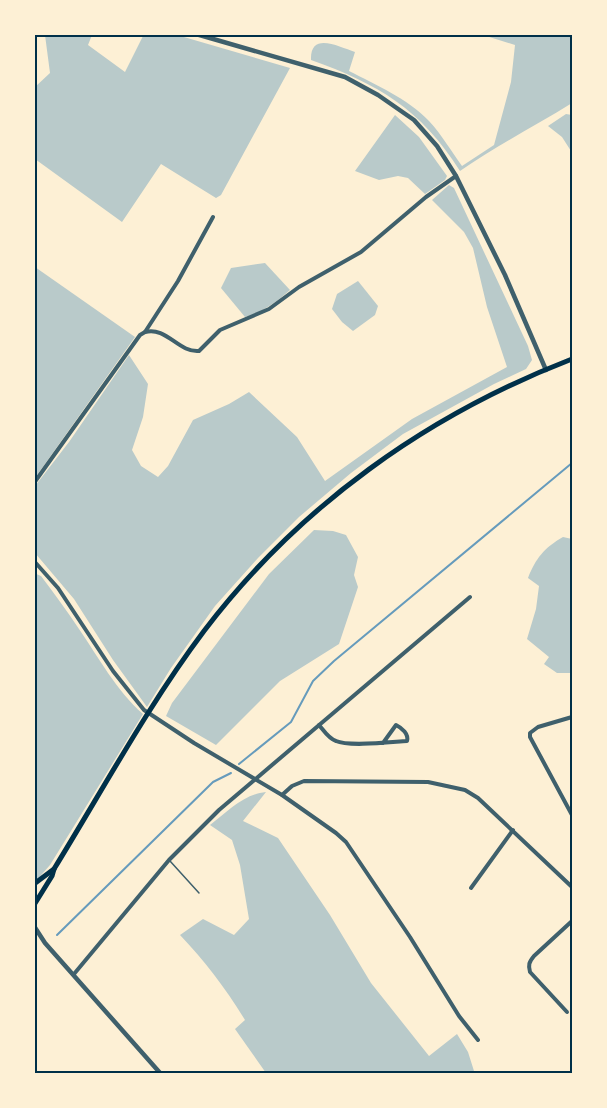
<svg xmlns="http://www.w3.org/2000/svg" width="607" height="1108" font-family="Barlow,sans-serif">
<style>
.green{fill:#b9caca}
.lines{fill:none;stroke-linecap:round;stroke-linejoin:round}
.stream{stroke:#669bbc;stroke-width:2}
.service{stroke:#3f606c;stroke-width:1.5}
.minor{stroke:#3f606c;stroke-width:4}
.tertiary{stroke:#3f606c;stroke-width:4.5}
.secondary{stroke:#003049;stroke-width:5}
.neatline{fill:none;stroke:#003049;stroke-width:2}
</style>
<rect width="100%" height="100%" fill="#fdf0d5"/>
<g class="green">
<polygon points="144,34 177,35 290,68 221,195 216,198 161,164 122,222 35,159 35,87 50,73 45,35 92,35 88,45 125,72"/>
<path d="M483 35H572V103C535 126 496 146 460 171 421 109 378 84 311 60 310 31 339 47 355 52L349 71C376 85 407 98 429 121 442 135 451 151 462 166L494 145 511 82 515 45Z"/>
<polygon points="566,114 572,115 572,151 571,151 562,137 548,126"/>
<polygon points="395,115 419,137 447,176 445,180 425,194 408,178 398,176 379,180 355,171"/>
<polygon points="449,185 454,188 528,346 532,360 526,369 494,384 403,434 351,473 299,517 258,558 215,606 171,668 147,707 113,660 74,599 35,553 35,486 69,442 129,355 148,384 143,417 132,450 141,466 158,477 168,466 193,420 229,404 249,392 297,437 325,481 412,419 507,367 487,307 473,248 464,232 432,200"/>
<path d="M265 263 290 290C277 302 262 312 245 317L221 288 231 268Z"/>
<polygon points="35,267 135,337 35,478"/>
<polygon points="358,281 378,306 375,315 353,331 342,322 332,309 337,294"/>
<polygon points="314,530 333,531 346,535 358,557 354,575 358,587 339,644 280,681 216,745 166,716 172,703 269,574"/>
<path d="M563 537 572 539V673H557L544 664 549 657 527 639 536 609 539 586 528 578C536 558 544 548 563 537Z"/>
<path d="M34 573 41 576C54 593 67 611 79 629 99 658 116 690 143 714L50 865 35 882Z"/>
<path d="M266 792 243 821 278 838 330 915 371 983 429 1056 457 1034 468 1052 474 1071 460 1074 266 1073 235 1029 245 1020C226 989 205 961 180 935L203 919 234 935 249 919 240 865 232 840 210 825C228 811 244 794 266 792Z"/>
</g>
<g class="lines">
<g class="stream">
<polyline points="239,764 291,722 313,681 334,661 572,463"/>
<polyline points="57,935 213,782 231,773"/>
</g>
<polyline class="service" points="170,861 199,893"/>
<g class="minor">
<path d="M145 332C166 326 179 353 199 351L220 330 269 309 299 287 361 252 426 197 456 176"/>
<polyline points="34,483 140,335 145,332 178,281 213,217"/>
<polyline points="34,561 58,588 113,671 144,710 194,743 282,795 336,833 346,842 410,937 459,1016 478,1040"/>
<polyline points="572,717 538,727 530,733 530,737 572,815"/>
<path d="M319 725C324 731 329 739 336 741 349 747 391 742 407 741 409 734 402 728 396 725L383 743"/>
<polyline points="282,795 292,786 304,781 428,782 465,790 478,798 572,887"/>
<polyline points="471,888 513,830"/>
<polyline points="74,974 169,860 219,810 470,597"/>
<path d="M567 1012 530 972C528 965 529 962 534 956L572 921"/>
</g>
<g class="tertiary">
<polyline points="196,34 345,77 378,95 414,120 437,146 456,176 505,275 546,370"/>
<polyline points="34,926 45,943 161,1074"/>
</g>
<g class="secondary">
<polyline points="34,884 54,869"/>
<path d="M34 905 52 876 54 869C102 791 149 704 204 631 299 506 427 415 572 359"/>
</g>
</g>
<rect width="607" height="1108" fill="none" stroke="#fdf0d5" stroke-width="72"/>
<rect x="36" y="36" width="535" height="1036" class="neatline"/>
</svg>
